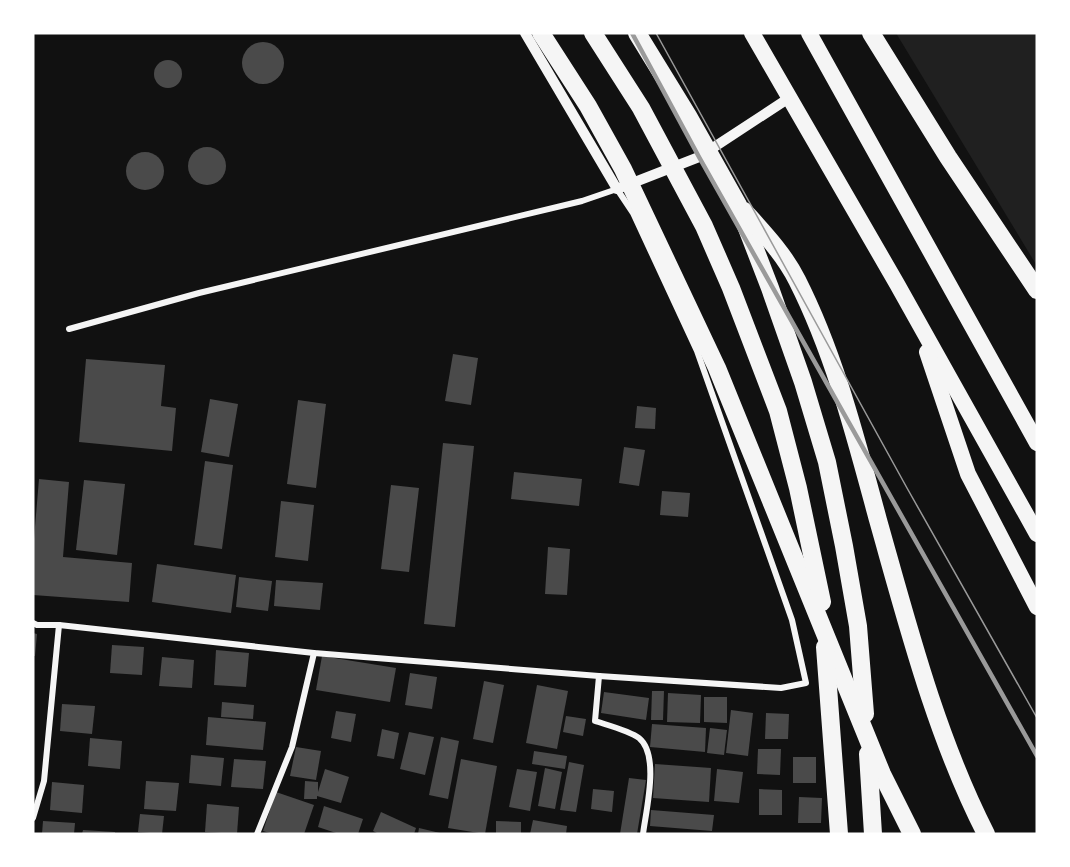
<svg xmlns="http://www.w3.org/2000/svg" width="1070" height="867" font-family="Barlow,sans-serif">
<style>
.green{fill:#202020}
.building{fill:#4a4a4a}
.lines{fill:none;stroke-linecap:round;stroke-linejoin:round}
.minor{stroke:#f5f5f5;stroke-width:6}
.tertiary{stroke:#f5f5f5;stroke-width:10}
.trunk{stroke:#f5f5f5;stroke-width:16}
.motorway{stroke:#f5f5f5;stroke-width:18}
.tram{stroke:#9a9a9a;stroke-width:1.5}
.rail{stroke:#9a9a9a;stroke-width:4.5}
</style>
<rect width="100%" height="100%" fill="#111"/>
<polygon class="green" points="896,33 1037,33 1037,266"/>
<g class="building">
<circle cx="263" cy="63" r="21"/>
<circle cx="168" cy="74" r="14"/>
<circle cx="207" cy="166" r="19"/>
<circle cx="145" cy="171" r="19"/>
<polygon points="453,354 478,358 471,405 445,401"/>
<polygon points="86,359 165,365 161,406 176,408 172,451 79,442"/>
<polygon points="210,399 238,404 229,457 201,452"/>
<polygon points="298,400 326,404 316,488 287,484"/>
<polygon points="637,406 656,408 655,429 635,428"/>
<polygon points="443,443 474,446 455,627 424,624"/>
<polygon points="624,447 645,450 639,486 619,483"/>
<polygon points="205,461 233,465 222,549 194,545"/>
<polygon points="514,472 582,479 579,506 511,499"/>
<polygon points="39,479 69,482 63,557 132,563 129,602 33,595 33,551"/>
<polygon points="84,480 125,484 117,555 76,550"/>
<polygon points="391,485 419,488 409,572 381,569"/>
<polygon points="662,491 690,493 688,517 660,515"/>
<polygon points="281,501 314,505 308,561 275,557"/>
<polygon points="548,547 570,549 567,595 545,594"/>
<polygon points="157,564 236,575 231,613 152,602"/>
<polygon points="239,577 272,581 268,611 236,607"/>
<polygon points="276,580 323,583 320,610 274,606"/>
<polygon points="33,633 37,634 35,656 33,656"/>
<polygon points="112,645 144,647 142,675 110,673"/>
<polygon points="216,650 249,653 246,687 214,685"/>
<polygon points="322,656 396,668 390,702 316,690"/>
<polygon points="162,657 194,660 192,688 159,686"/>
<polygon points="410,673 437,677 432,709 405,705"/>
<polygon points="484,681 504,685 493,743 473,739"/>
<polygon points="537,685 568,691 557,749 526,743"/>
<polygon points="652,691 664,691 663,720 651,720"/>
<polygon points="604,692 649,698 646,720 601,713"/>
<polygon points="668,693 701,695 700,723 667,722"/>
<polygon points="704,697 727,697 727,723 704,722"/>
<polygon points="222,702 254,705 253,719 221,717"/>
<polygon points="62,704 95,706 92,734 60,731"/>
<polygon points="731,710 753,713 748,756 726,753"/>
<polygon points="336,711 356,714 351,742 331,738"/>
<polygon points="766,713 789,714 788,739 765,739"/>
<polygon points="566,716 586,719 583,736 563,732"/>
<polygon points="208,717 266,722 263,750 206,745"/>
<polygon points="652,724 706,728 705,752 650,747"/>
<polygon points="710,728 727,730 724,755 707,753"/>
<polygon points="382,729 399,733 394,759 377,756"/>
<polygon points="409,732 434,737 425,775 400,769"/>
<polygon points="441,737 459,741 448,799 429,795"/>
<polygon points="90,738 122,741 120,769 88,766"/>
<polygon points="296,747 321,751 316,780 290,776"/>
<polygon points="758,749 781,749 780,775 757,774"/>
<polygon points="534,751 567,756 565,769 532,764"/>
<polygon points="191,755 224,758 221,786 189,783"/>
<rect x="793" y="757" width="23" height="26"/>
<polygon points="234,759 266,761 263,789 231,787"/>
<polygon points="461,759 497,766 485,834 448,828"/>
<polygon points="569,762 584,765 576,812 560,810"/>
<polygon points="655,764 711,768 709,802 653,798"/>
<polygon points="545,768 562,772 555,809 538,806"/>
<polygon points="325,769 349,777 341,803 317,796 317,799 304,799 305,781 318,782 318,792"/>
<polygon points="517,769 537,772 530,811 509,807"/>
<polygon points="717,769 743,772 739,803 714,801"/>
<polygon points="629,778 646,780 637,834 620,834"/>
<polygon points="146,781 179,783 176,811 144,809"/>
<polygon points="52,782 84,785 82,813 50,810"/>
<polygon points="593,789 614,791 612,812 591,809"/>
<polygon points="759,789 782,790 782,815 759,815"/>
<polygon points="276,792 314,805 304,834 273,834 263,831"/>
<polygon points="799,797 822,798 821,823 798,823"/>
<polygon points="207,804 239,807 237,834 205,832"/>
<polygon points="324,806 363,819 358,834 339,834 318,827"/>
<polygon points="651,810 714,815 712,831 650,826"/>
<polygon points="381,812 416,828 414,834 379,834 373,831"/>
<polygon points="140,814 164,816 162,834 138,832"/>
<polygon points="533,820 567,826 566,834 530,834"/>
<polygon points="43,821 75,823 74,834 42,834"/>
<polygon points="496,821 521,822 521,834 496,834"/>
<polygon points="419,828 440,833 440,834 418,834"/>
<polygon points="83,830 115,832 115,834 82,834"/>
</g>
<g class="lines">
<g class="minor">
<polyline points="33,623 37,625 59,625 314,653 599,676 781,688 806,683 792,620 697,351 633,213 617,189 582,201 199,293 69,329"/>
<path d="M599 676 595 721C607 725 630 731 639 738 660 755 646 810 643 834"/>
<polyline points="33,818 44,781 59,625"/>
<polyline points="257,834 292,747 314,653"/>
</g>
<polyline class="tertiary" points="525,33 617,189 699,157 789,98"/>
<g class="trunk">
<polyline points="752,33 897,284 1037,534"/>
<polyline points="809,33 1037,443"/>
<polyline points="927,352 968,474 1037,607"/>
</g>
<g class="motorway">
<polyline points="541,33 588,106 623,169 717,368 882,774 912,834"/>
<polyline points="593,33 641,108 704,226 731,288 778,411 798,488 822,602"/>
<polyline points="637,33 688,116 738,205 770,288 803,382 827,462 844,546 858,626 865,714"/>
<polyline points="871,33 948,157 1037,290"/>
<path d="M744 211C763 232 784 254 797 280 835 355 856 439 878 520 908 626 936 736 986 834"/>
<polyline points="825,647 839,834"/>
<polyline points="868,754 873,834"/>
</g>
<polyline class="tram" points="656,33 907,488 1037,718"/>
<polyline class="rail" points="632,33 699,157 1037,756"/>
</g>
<rect width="1070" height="867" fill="none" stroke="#ffffff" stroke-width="69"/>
</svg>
